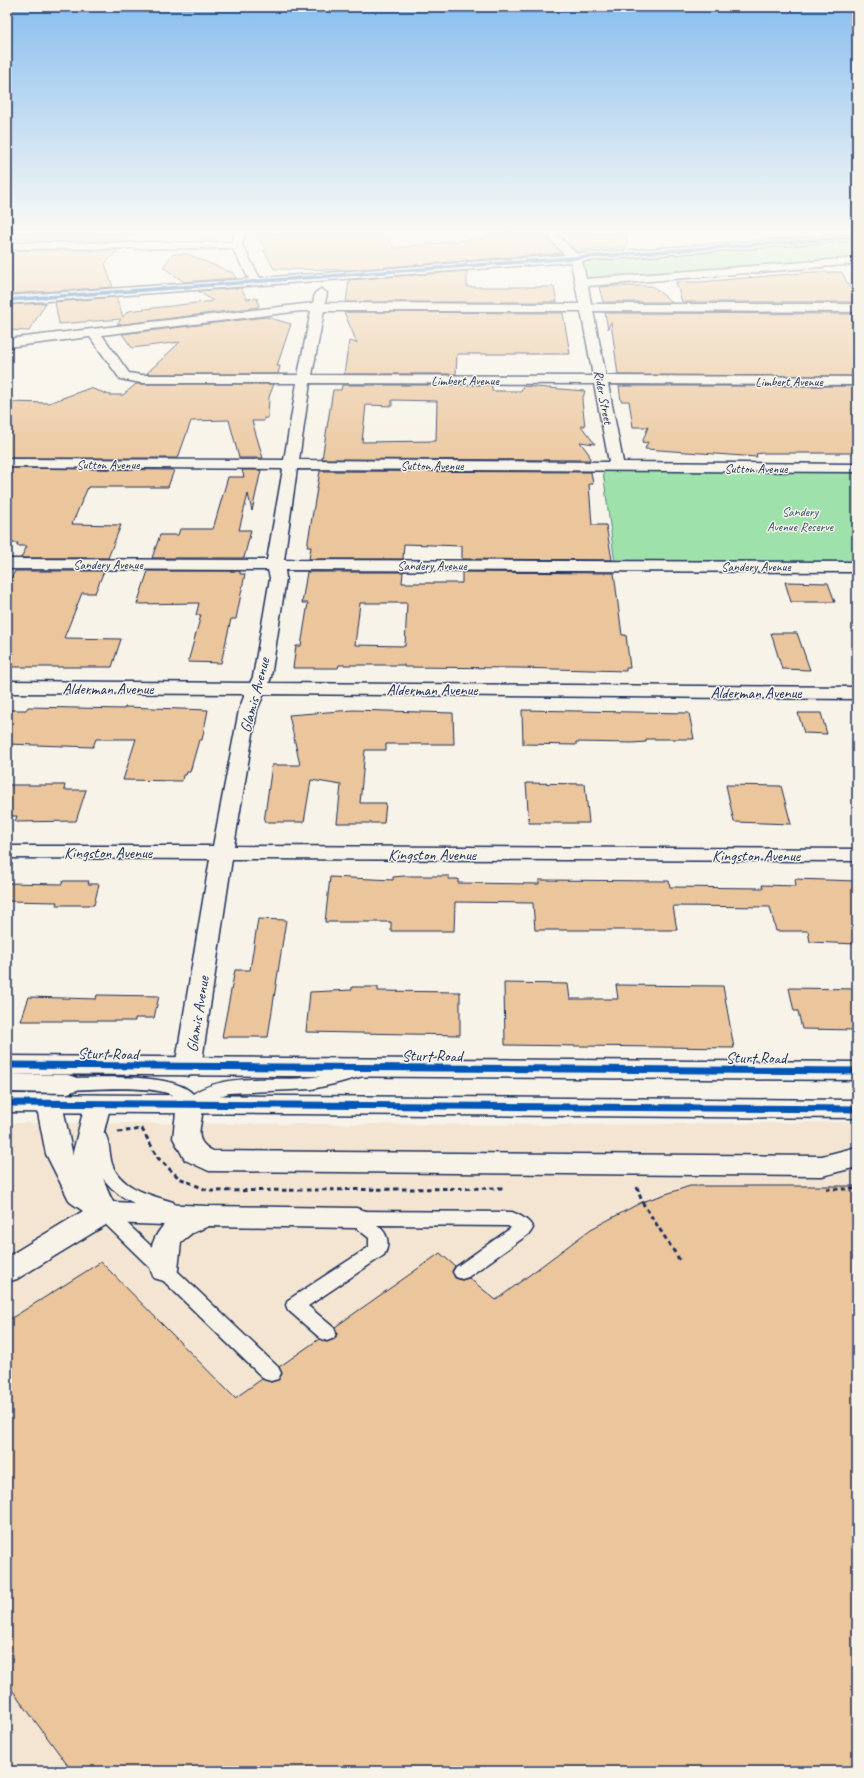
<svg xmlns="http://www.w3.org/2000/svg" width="864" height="1778" font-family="Caveat,sans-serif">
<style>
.built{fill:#f3e5d1}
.green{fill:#9fe1ab;stroke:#5d8884}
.building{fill:#ebc59b;stroke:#1b2f5e;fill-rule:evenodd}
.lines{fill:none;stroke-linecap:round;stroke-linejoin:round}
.service-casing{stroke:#1b2f5e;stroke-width:3}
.minor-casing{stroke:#1b2f5e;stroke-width:3}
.secondary-casing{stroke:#1b2f5e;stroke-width:3}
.path{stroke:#1b2f5e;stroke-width:3;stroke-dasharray:4.5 3.5;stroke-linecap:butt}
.service{fill:#f7f3e8;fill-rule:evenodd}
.minor{fill:#f7f3e8;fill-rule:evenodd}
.secondary{fill:#f7f3e8;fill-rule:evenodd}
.cycleway-far1-casing{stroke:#f7f3e8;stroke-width:5}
.cycleway-casing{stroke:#f7f3e8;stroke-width:10}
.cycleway-far1{stroke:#0057b8;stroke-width:3.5}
.cycleway{stroke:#0057b8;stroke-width:7}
.labels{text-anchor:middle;stroke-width:3;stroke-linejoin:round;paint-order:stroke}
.far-street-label{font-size:13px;fill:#1b2f5e;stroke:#f7f3e8}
.far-park-label{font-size:13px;fill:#35536d;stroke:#f7f3e8}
.street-label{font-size:16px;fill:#1b2f5e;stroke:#f7f3e8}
</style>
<rect width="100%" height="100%" fill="#f7f3e8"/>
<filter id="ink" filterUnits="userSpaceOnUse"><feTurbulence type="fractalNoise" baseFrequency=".025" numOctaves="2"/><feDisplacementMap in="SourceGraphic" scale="8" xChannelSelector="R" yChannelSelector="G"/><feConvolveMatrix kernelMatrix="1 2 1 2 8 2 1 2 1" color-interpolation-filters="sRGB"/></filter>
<g filter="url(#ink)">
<polygon class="built" points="857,1122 857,1771 7,1771 7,1123 572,1125"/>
<g class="green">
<polygon points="857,239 857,260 585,282 578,259"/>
<polygon points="603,471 857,472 857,565 615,564"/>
</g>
<g class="building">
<polygon points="7,233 132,233 125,241 7,242"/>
<polygon points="254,233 385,233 394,248 487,238 485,236 489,236 485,233 543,233 561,253 351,270 274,269 264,250 267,250"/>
<polygon points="557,233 626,233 627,247 576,251"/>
<polygon points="7,250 118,250 105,264 113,287 7,294"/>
<polygon points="173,254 187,254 233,273 236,278 184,282 163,267"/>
<polygon points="467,271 467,287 554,287 557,302 346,302 349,280"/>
<polygon points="812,272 842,272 857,302 682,302 676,282 700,282"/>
<polygon points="617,286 652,286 672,302 603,302 599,287"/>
<polygon points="241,288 247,299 257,298 259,307 117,325 121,319 59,324 55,302 116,297 123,317 128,311 213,301 198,291"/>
<polygon points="46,303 29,331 7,330 7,305"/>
<polygon points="344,312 563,313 570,354 457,354 456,374 344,374 349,341 357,343"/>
<polygon points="605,313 857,314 857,376 618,375 611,322 608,329"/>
<polygon points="266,317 291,324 277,366 280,366 278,374 146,374 180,342 132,348 122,334"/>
<polygon points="136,384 274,384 269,397 268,418 264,418 264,421 252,421 263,458 239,458 229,420 191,421 178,458 7,458 7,402 49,403 90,388 110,395 123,395"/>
<path d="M342 385H492V391H521L523 386 585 391 582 401 585 426H581L595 444 580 442 589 454 590 460 322 459 333 390H341ZM392 400 437 401 436 441 362 442 366 405 392 406Z"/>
<polygon points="619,386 857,386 857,453 762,453 756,454 757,457 645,449 648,442 642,443 648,427 633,427 629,401 621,401"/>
<polygon points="7,468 174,470 168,487 88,487 72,524 121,525 108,558 21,558 27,546 17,546 18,543 7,543"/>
<polygon points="242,470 261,470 252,511 248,494 239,530 251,530 244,558 152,558 160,535 178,535 180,529 213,529 228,477 244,477"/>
<polygon points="320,471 591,472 593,484 589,484 592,525 606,525 612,560 462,559 462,546 404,544 403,559 309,559 311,547 307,547"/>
<polygon points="15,571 104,571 95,593 82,593 64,638 121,639 112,667 7,667 7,586"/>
<polygon points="148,571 240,571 240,574 245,574 236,619 231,619 221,663 188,662 201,615 196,615 199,603 137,604"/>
<path d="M307 572H403L402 583H462V572L614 573 622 635H626L630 668H626V671L519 668 404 667V665H339L338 668H293L296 646H301L308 603H302ZM360 603H407L405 646 355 645Z"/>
<polygon points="785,582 828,583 835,602 791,602"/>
<polygon points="771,633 797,633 810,670 782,669"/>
<polygon points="28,707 124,709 125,707 208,710 202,740 199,740 190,772 187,772 186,775 183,775 182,781 123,780 136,739 96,739 93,747 7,744 7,710 26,710"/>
<polygon points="353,710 453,713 454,744 386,744 386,750 365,750 360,803 386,803 384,823 337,823 341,785 311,780 304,822 264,822 272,765 300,765 289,715"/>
<polygon points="522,710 689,713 694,739 646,739 646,742 632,743 576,742 576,745 523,744"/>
<polygon points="798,713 821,713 827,734 804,733"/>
<polygon points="526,783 585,784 589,823 529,823"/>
<polygon points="7,785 65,785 64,790 86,790 76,821 15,822 17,816 7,816"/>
<polygon points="726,785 781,786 791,824 734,822"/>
<polygon points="404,876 449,876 449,879 458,879 458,883 539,884 539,880 669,881 670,887 763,888 762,885 796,886 795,879 857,881 857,944 810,942 808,931 776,931 770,907 673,906 677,930 535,930 533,903 455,902 454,931 391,931 391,922 325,922 330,877 393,880 393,877"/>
<polygon points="63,881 89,881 88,884 99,884 94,905 56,905 57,902 7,901 7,883 62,884"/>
<polygon points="258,919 286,920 268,1037 222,1037 235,970 250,970"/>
<polygon points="504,983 568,984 570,999 618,999 616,985 723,986 734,1048 505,1045"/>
<polygon points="352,987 378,987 378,991 460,992 460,1035 306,1032 310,992 352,990"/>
<polygon points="789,988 857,989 857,1030 802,1029 798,1011 794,1011"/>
<polygon points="97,995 159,996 154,1018 135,1018 135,1021 21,1021 29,997 96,999"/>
<polygon points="690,1186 857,1186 857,1771 72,1771 7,1683 7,1321 101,1262 235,1398 262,1379 271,1382 278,1380 282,1374 279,1367 319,1339 326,1342 335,1339 337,1334 335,1327 440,1253 455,1266 452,1271 455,1278 462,1280 469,1278 496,1300 591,1229 642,1202"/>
</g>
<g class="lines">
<g class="service-casing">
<g id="service">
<path d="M364 1065 370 1066 372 1070 370 1074 334 1084 312 1089 229 1093 208 1100 190 1110 184 1108C181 1102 179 1098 172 1095 152 1085 92 1089 68 1090L62 1088 60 1084 62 1080 68 1078C96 1078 174 1072 193 1094 225 1073 269 1081 304 1078 325 1077 344 1070 364 1065Z"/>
<path d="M99 1132 105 1134C110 1142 109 1154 112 1164 121 1189 151 1195 173 1202L176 1207 173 1212C165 1214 158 1211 149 1209 121 1200 95 1181 92 1148 91 1143 90 1139 93 1134Z"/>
<polygon points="104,1205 110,1207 278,1367 281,1373 278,1379 271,1381 264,1379 98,1217 95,1212 98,1207"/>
<path d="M356 1211 512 1212C520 1215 529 1220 533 1228L530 1233 468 1277 462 1279 456 1277 453 1272 456 1267 511 1228 508 1226 377 1225C387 1232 391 1243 384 1255L308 1306 334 1328 336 1333 334 1338 327 1341 320 1338 288 1310 286 1305 288 1300 369 1247V1238L350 1223 347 1218 350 1213Z"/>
</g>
</g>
<g class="minor-casing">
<g id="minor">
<path d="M235 233H245L242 245 260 278 565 255 544 233H555L577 254 857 234V240L582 261 586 279 857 258V264L588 286 591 304H857V312L593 311 606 376 857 377V385L608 384 623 462 857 464V472L297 469 284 560 857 562V572L285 570 286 578 271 677 269 683 857 687V699L264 694 257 710 234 846 857 849V861L232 859 201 1067 197 1073 188 1076 179 1073 175 1067 210 859 7 858V846H213L239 710 245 694 7 693V681L250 683 253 677 270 578 268 570 7 569V559L267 560 283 469 7 467V459L284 460 297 383H141L120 379 90 337 7 347V339L313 303 315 293 321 289 327 293 325 303 579 304 571 262 7 304V296L249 279 232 248 7 249V243L232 242ZM302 311H311L298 375H141L129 373 102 335ZM324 311H581L593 376 312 375ZM310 383 594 384 609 462 299 460Z"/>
<path d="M49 1094 58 1097 62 1103 73 1156V1152L85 1104 89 1098 98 1095 107 1098 111 1104C101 1143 93 1164 113 1202L207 1206 356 1208 366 1211 370 1218 366 1225 356 1228 209 1226 192 1233 181 1242 178 1270 174 1278 164 1281 154 1278C145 1262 151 1238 164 1225L109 1223 17 1279 7 1282V1257L83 1211 70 1202 46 1154 36 1103 40 1097Z"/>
<path d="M190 1095 199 1098C211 1118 185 1137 213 1151L822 1156 857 1147V1167L822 1176 209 1171 185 1160 173 1138 177 1104 181 1098Z"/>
</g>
</g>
<g class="secondary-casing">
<g id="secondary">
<polygon points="7,1056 857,1062 857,1080 7,1074"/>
<polygon points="7,1074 68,1075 77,1078 81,1084 77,1090 68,1093 7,1092"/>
<polygon points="7,1094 857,1100 857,1118 7,1112"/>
</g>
</g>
<g class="path">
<polyline points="118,1132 142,1129 158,1158 179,1178 209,1191 503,1188"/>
<polyline points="637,1187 642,1202 681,1262"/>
<polyline points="826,1189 857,1189"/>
</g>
<use href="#service" class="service"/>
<use href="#minor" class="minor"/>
<use href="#secondary" class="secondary"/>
<g class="cycleway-far1-casing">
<polyline id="cycleway-far1" points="7,300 857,237"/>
</g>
<g class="cycleway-casing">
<g id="cycleway">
<polyline points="7,1065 857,1071"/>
<polyline points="7,1103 857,1109"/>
</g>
</g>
<use href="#cycleway-far1" class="cycleway-far1"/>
<use href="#cycleway" class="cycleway"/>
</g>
</g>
<linearGradient id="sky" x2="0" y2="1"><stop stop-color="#89beee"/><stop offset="0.48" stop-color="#fbfaf5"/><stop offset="1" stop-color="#fbfaf5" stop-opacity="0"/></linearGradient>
<rect width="864" height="482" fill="url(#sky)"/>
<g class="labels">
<g class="far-street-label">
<text x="465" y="385">Limbert Avenue</text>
<text x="789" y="386">Limbert Avenue</text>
<text transform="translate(604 397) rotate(79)" y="5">Rider Street</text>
<text x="108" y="469">Sutton Avenue</text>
<text x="432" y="470">Sutton Avenue</text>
<text x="756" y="473">Sutton Avenue</text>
<text x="108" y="569">Sandery Avenue</text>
<text x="432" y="570">Sandery Avenue</text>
<text x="756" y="571">Sandery Avenue</text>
</g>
<g class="far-park-label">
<text x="800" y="516">Sandery<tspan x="800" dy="15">Avenue Reserve</tspan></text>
</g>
<g class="street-label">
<text x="108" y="694">Alderman Avenue</text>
<text x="432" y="695">Alderman Avenue</text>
<text x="756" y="698">Alderman Avenue</text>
<text transform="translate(254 695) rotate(-75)" y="6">Glamis Avenue</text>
<text x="108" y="858">Kingston Avenue</text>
<text x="432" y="860">Kingston Avenue</text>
<text x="756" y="861">Kingston Avenue</text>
<text transform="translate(197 1014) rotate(-81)" y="6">Glamis Avenue</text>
<text transform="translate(108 1053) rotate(1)" y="6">Sturt Road</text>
<text x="432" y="1061">Sturt Road</text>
<text x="756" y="1063">Sturt Road</text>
</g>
</g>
<rect width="864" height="1778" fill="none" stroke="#f7f3e8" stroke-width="24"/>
<rect x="12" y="12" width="840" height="1754" fill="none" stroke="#1b2f5e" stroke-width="1.5" filter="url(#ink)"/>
</svg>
